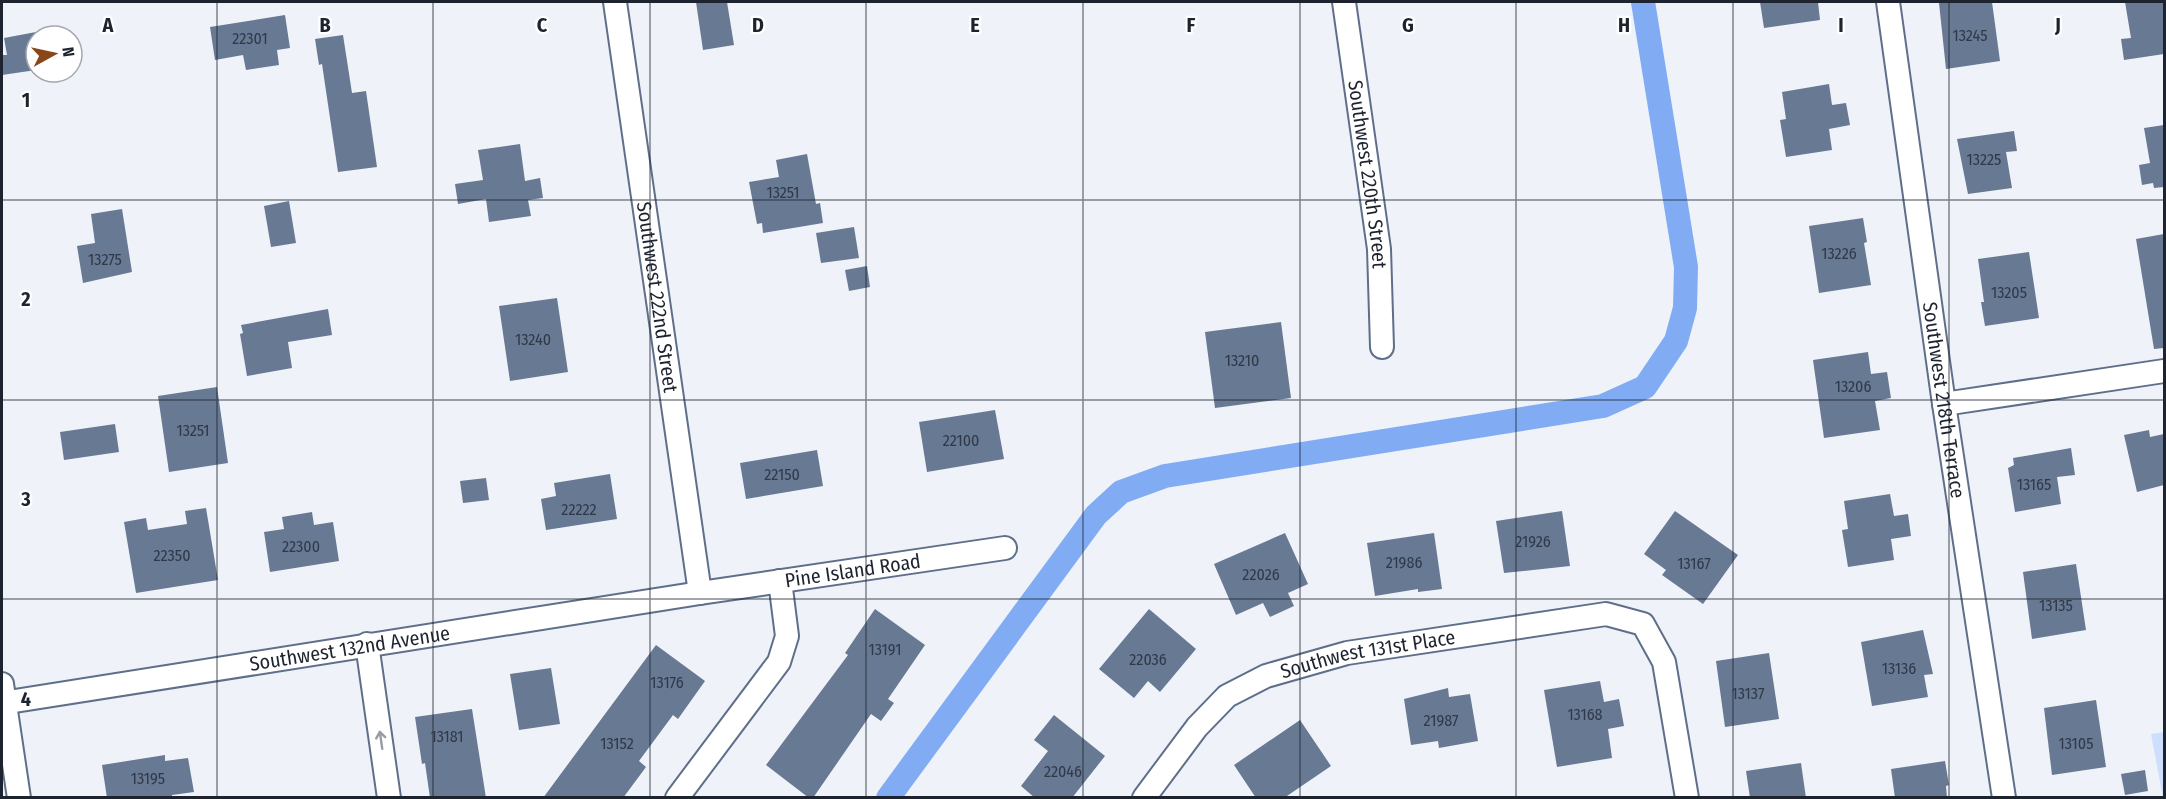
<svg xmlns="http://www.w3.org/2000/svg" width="2166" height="799" font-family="'Fira Sans Condensed',sans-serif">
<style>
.green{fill:#cddffd}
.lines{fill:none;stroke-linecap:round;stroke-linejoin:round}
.canal{stroke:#81acf4;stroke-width:24}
.building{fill:#687994}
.minor-casing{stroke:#5f6f8a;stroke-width:26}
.minor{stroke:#fff;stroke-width:22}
.oneway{stroke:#999ca1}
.grid{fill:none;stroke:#1d242f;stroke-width:1.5;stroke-opacity:0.55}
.labels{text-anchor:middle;stroke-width:4.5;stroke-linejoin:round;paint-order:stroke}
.number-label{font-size:16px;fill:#303948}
.street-label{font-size:20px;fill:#1d242f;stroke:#fff}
.grid-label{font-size:20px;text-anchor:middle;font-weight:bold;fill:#1d242f;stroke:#fff;stroke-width:4.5;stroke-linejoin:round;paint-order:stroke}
</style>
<rect width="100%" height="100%" fill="#eff3f9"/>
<polygon class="green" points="2164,732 2164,797 2163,798 2151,734"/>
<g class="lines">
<polyline class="canal" points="888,798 1096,515 1121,492 1165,476 1603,406 1645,387 1676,341 1685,308 1686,267 1643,2"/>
</g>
<g class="building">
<polygon points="696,2 727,2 734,45 703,50"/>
<polygon points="1760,2 1818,2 1820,20 1764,28"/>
<polygon points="1951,2 1992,2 2000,61 1946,69 1939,3"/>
<polygon points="2125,2 2164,2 2164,54 2124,60 2121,39 2131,38"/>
<polygon points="285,15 290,48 277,50 279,65 246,70 243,55 215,60 210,27"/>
<polygon points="36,32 36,70 2,75 2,55 7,55 4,38"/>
<polygon points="343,35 352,93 366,91 377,167 338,172 322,64 319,65 315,39"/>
<polygon points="1829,84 1832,105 1846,103 1850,125 1829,129 1832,150 1786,157 1780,120 1786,119 1782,92"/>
<polygon points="2164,125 2164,187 2154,188 2153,183 2142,185 2139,165 2150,163 2144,128"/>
<polygon points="2014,131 2017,151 2006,152 2012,188 1968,194 1957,139"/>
<polygon points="520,144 525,181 540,178 543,198 528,200 531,216 489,222 486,199 458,204 455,184 483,180 478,150"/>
<polygon points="807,154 816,204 820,203 823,223 763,233 762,223 757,224 749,182 779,177 776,160"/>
<polygon points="289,201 296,243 271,247 264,206"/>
<polygon points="122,209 132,272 83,283 77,246 95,243 91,214"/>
<polygon points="1863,218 1867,242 1864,243 1871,285 1819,293 1809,226"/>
<polygon points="854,227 859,258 821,263 816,233"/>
<polygon points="2164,234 2164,348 2154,349 2136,239"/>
<polygon points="2029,252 2039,318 1985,326 1981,302 1984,302 1978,259"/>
<polygon points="867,266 870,287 849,291 845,270"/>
<polygon points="557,298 568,372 510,381 499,306"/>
<polygon points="328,309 332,335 288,342 292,368 247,376 240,334 243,333 241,325"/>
<polygon points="1281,322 1291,398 1215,408 1205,332"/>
<polygon points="1868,352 1871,374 1887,372 1891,398 1875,401 1880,430 1824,438 1813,360"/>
<polygon points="217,387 228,463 169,472 158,396"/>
<polygon points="995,410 1004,459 927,472 919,422"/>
<polygon points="115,424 119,452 64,460 60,432"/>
<polygon points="2149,430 2150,437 2164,434 2164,485 2137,492 2124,435"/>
<polygon points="2071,448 2075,475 2057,477 2061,504 2015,512 2008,468 2014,465 2013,458"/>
<polygon points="817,450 823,486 746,499 740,463"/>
<polygon points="610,474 617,519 546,530 541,499 556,496 554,483"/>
<polygon points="486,478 489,500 463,503 460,481"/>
<polygon points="1890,494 1894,516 1908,514 1911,536 1891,539 1894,560 1848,567 1842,530 1848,529 1844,501"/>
<polygon points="206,508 218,580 136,593 124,522 146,518 148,530 187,524 185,511"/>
<polygon points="1562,511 1570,566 1504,573 1496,521"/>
<polygon points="1675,511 1738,555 1703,604 1662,575 1666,570 1644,554"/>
<polygon points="312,512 314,525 333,522 339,561 270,572 264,532 284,529 282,517"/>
<polygon points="1285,533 1308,584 1288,593 1294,606 1270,617 1263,603 1236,615 1214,564"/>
<polygon points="1434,533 1442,589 1418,592 1418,589 1375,596 1367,543"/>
<polygon points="2076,564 2086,630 2032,639 2023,572"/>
<polygon points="875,609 925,645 888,699 894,703 881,721 871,714 813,798 809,798 766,765 848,655 845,653"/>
<polygon points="1149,609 1196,649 1160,692 1148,681 1134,698 1099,669"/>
<polygon points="1923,630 1933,674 1924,675 1928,697 1872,706 1861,642"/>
<polygon points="656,645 705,681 678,719 673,715 639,761 646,767 623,798 543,798"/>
<polygon points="1769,653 1779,719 1725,727 1716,661"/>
<polygon points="551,668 560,724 519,730 510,674"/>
<polygon points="1600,681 1604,702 1619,699 1624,726 1608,729 1612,758 1557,767 1544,690"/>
<polygon points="1448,688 1449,697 1470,694 1478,741 1439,748 1438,741 1411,745 1404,699"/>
<polygon points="2096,700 2106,767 2052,775 2044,708"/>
<polygon points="472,709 486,798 430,798 425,763 422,764 415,717"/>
<polygon points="1054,715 1105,756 1072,798 1035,798 1021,786 1048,751 1034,740"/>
<polygon points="1300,720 1331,766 1284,798 1256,798 1234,765"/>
<polygon points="165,755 165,761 188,758 194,792 172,795 172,798 107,798 102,765"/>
<polygon points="1945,761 1949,785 1946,786 1947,798 1895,798 1891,769"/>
<polygon points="1801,763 1806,798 1750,798 1746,771"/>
<polygon points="2145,770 2148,791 2125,795 2121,774"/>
</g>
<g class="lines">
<g class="minor-casing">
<g id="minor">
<path id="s1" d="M615 2 700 593"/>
<path id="s2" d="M1344 2 1379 249 1382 347"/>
<path id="s3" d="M1888 2 1944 404 2004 798"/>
<polyline points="1944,404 2164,371"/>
<polyline points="367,644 389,798"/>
<polyline points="2,684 19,798"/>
<path id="s4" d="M2 703 700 593 1005 548"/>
<polyline points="677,798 779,662 787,636 780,581"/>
<path id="s5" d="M1144 798 1197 727 1227 696 1266 676 1347 653 1606 614 1643 624 1664 662 1687 798"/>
</g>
</g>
<use href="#minor" class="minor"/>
</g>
<defs><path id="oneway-shaft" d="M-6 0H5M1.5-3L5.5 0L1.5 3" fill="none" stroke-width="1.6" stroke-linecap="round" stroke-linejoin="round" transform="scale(1.5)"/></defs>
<use class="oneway" href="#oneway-shaft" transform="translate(381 740) rotate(-98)"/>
<path class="grid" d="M217 2V798M433 2V798M650 2V798M866 2V798M1083 2V798M1300 2V798M1516 2V798M1733 2V798M1949 2V798M2 200H2164M2 400H2164M2 599H2164"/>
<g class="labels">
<g class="number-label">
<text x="1970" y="41">13245</text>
<text x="250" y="44">22301</text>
<text x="1984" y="165">13225</text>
<text x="783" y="198">13251</text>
<text x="1839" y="259">13226</text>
<text x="105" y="265">13275</text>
<text x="2009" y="298">13205</text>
<text x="533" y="345">13240</text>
<text x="1242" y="366">13210</text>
<text x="1853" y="392">13206</text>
<text x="193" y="436">13251</text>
<text x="961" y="446">22100</text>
<text x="782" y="480">22150</text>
<text x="2034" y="490">13165</text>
<text x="579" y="515">22222</text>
<text x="1533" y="547">21926</text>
<text x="301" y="552">22300</text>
<text x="172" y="561">22350</text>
<text x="1404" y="568">21986</text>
<text x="1694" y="569">13167</text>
<text x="1261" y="580">22026</text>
<text x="2056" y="611">13135</text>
<text x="885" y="655">13191</text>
<text x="1148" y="665">22036</text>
<text x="1899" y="674">13136</text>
<text x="667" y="688">13176</text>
<text x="1748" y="699">13137</text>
<text x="1585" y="720">13168</text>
<text x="1441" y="726">21987</text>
<text x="447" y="742">13181</text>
<text x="617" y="749">13152</text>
<text x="2076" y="749">13105</text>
<text x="1063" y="777">22046</text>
<text x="148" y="784">13195</text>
</g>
<g class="street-label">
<text dy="7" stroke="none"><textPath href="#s2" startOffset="174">Southwest 220th Street</textPath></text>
<text dy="7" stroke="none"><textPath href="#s1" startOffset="298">Southwest 222nd Street</textPath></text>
<text dy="7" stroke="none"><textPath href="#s3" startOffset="402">Southwest 218th Terrace</textPath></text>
<text dy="7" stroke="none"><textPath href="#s4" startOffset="861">Pine Island Road</textPath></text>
<text dy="7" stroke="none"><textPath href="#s4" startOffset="352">Southwest 132nd Avenue</textPath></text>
<text dy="7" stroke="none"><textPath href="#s5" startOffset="280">Southwest 131st Place</textPath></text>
</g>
</g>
<g class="grid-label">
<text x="108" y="32">A</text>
<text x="325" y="32">B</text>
<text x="542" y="32">C</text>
<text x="758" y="32">D</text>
<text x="975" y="32">E</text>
<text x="1191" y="32">F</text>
<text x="1408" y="32">G</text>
<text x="1624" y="32">H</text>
<text x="1841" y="32">I</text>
<text x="2058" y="32">J</text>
<text x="26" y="107">1</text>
<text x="26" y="306">2</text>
<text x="26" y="506">3</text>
<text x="26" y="706">4</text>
</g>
<rect width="2166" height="799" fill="none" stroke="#1d242f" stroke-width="6"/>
<g transform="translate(54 54) rotate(82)"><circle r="28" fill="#ffffff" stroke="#a5a7ac" stroke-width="1.5"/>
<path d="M0-4.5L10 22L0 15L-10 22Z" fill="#894618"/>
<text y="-9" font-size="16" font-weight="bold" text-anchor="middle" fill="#1d242f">N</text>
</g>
</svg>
